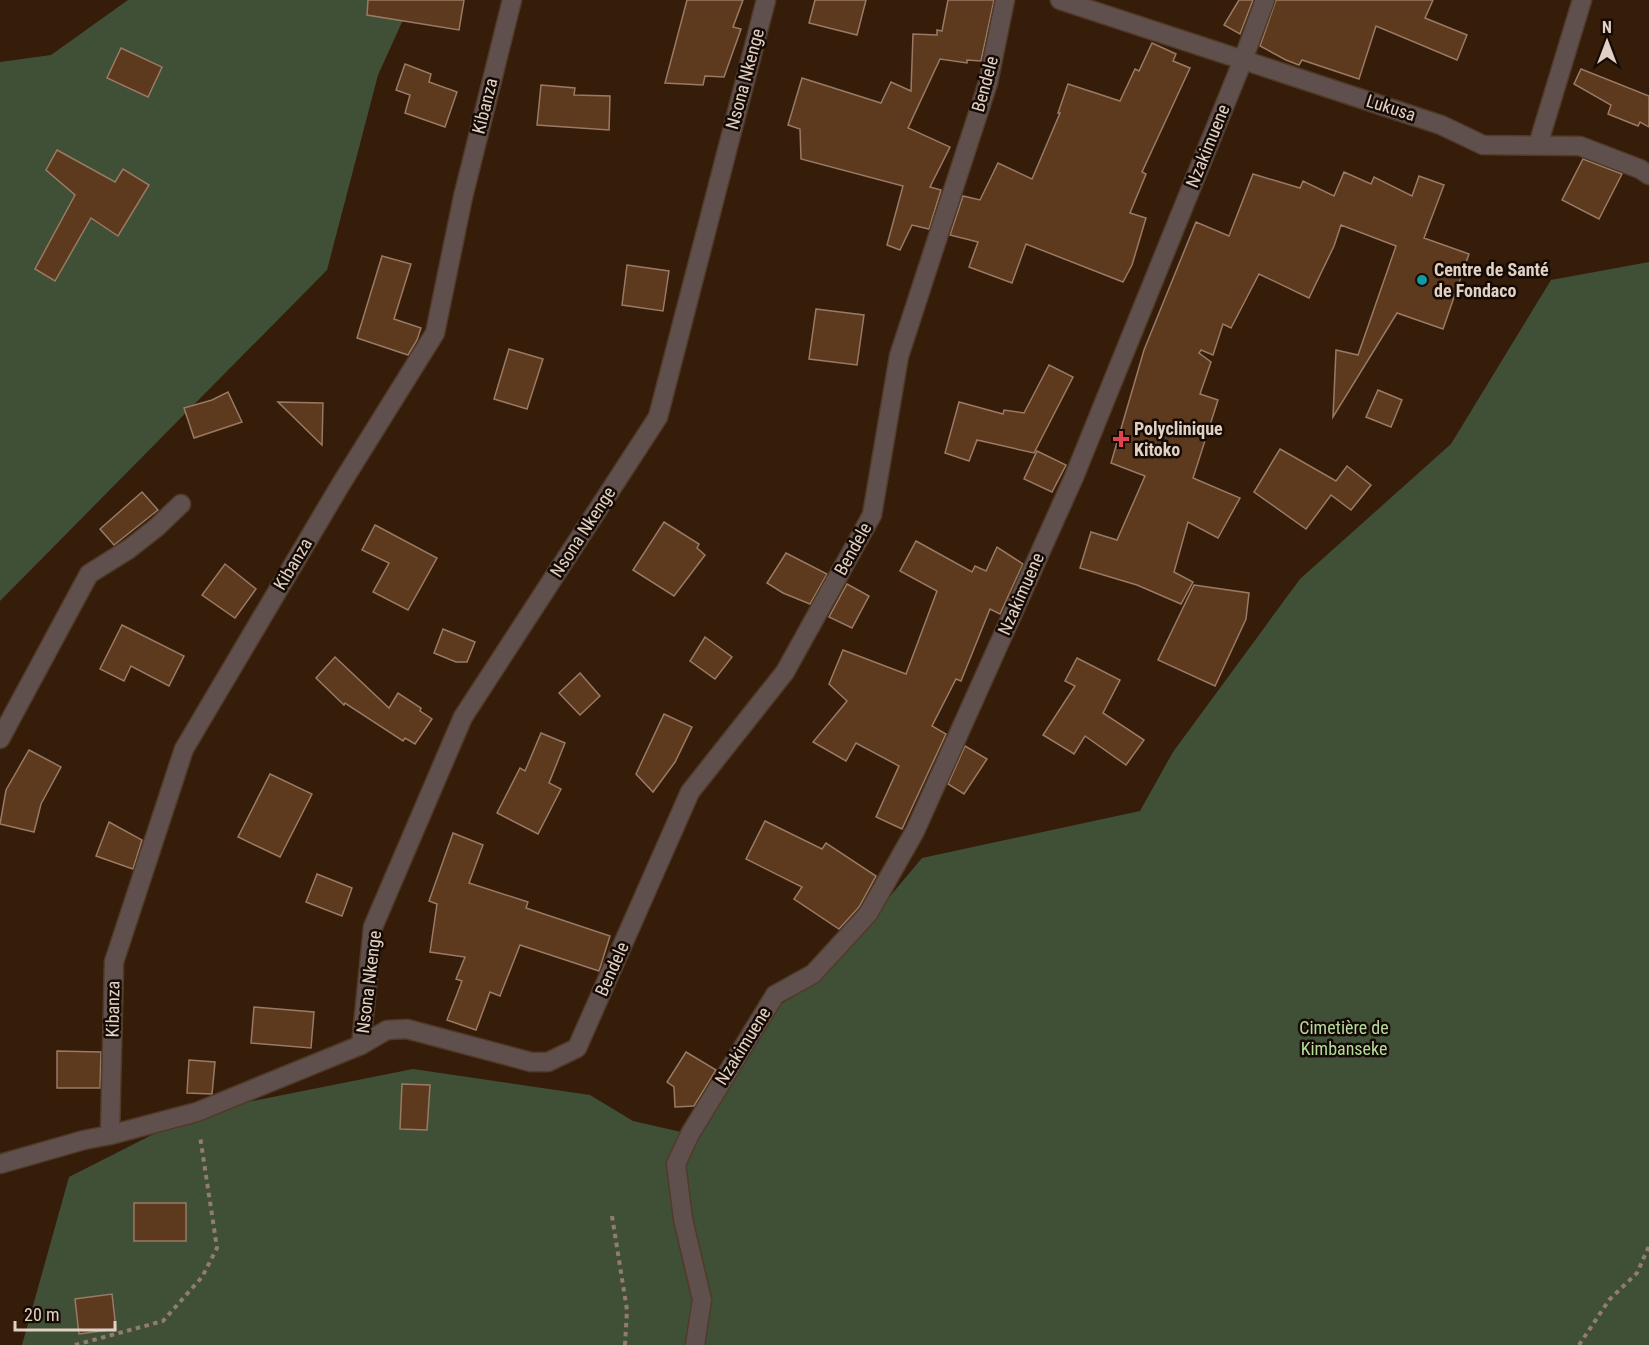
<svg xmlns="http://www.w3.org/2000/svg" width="1649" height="1345" font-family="'Roboto Condensed',sans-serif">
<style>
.green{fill:#405037}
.building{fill:#5d391e;stroke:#997a65;stroke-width:1.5}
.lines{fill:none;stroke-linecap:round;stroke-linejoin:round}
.minor-casing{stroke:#513a28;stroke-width:21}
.path{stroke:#917c6d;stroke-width:4;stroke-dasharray:4.5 4.5;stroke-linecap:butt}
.minor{stroke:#60504d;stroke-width:18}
.culture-dot{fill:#0f9aa8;stroke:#150b04;stroke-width:2}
.health-dot{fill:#e0444e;stroke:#150b04;stroke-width:2}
.labels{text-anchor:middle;stroke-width:5;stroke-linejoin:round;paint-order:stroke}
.street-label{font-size:18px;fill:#e1d0c4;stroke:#150b04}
.poi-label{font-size:18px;font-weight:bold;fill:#e1d0c4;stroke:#150b04;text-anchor:start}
.park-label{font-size:18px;fill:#b5dc9d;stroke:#150b04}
</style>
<rect width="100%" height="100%" fill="#361d0a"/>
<g class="green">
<polygon points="128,0 412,0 378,75 327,270 0,601 0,62 51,55"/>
<polygon points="1649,262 1649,1345 22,1345 69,1177 197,1112 413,1069 590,1095 633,1121 690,1134 771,1010 806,989 855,938 922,858 1140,811 1173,752 1300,579 1451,444 1551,280"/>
</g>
<g class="building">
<polygon points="368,0 464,0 459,30 367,15"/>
<polygon points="687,0 743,0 733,27 741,29 724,77 705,76 703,85 665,83"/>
<polygon points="815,0 866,0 857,35 809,23"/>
<polygon points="948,0 994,0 981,61 967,60 967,63 940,59 908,128 950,147 930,187 941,190 929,229 912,225 900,250 887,245 903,186 801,159 800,129 788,125 802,78 881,103 891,82 911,91 913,34 937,35 937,30 942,31"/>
<polygon points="1239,0 1253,0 1240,34 1224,25"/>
<polygon points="1276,0 1433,0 1425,18 1467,35 1457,60 1376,26 1359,79 1302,60 1299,65 1286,60 1260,46"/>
<polygon points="1152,43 1176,54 1173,61 1190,68 1142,172 1146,174 1130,213 1146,218 1132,265 1123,282 1026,244 1012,283 969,267 978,242 950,235 963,196 980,200 998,163 1032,179 1060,113 1058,113 1068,84 1120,101 1135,69 1139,71"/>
<polygon points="121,48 162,67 148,97 107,78"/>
<polygon points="405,64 431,74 429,82 457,92 445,127 405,113 410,95 396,90"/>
<polygon points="1581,69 1649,96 1649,127 1640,122 1638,126 1608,114 1611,105 1574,84"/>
<polygon points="541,85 575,88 574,95 610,96 609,130 537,125"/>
<polygon points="57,150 115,182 123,169 149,185 118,236 91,218 55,281 35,269 75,195 46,170"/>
<polygon points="1583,159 1622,174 1599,219 1562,200"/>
<polygon points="1344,172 1371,184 1374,177 1412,196 1419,176 1444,185 1424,238 1469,254 1443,329 1397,313 1333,417 1336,350 1358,355 1396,246 1341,225 1334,246 1309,298 1259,274 1231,328 1223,324 1213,355 1201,350 1199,353 1211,362 1200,394 1218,400 1193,478 1240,498 1218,538 1188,522 1174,572 1193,582 1181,604 1137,585 1080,568 1091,532 1117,540 1145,476 1111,463 1144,350 1196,222 1229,236 1253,174 1300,188 1303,181 1334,196"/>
<polygon points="382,256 411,264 394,319 421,328 417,340 408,355 357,338"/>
<polygon points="627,265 669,271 663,311 622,305"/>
<polygon points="816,309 864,315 857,365 809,359"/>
<polygon points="509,349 543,359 527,409 494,399"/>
<polygon points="1049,365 1073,377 1034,453 977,440 969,461 945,453 959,402 1003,414 1004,410 1024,413"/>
<polygon points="1378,390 1402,400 1391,427 1366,417"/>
<polygon points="228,392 242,422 194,438 184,408 212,400"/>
<polygon points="278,402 323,403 322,445"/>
<polygon points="1280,449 1336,481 1347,466 1371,485 1351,510 1331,495 1306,529 1254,492"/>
<polygon points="1037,451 1066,465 1052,492 1024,479"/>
<polygon points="142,492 158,510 114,545 100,529"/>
<polygon points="664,522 699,544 697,548 705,555 674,596 633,570"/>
<polygon points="375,525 437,558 408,610 373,592 389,563 362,550"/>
<polygon points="916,541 972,572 975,566 986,571 997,547 1023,564 1000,614 990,609 961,681 956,679 932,726 946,734 902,829 876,817 899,766 856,743 846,761 813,742 847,701 829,684 843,650 906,674 937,591 900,571"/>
<polygon points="786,553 827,574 810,604 783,593 767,583"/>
<polygon points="225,564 256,589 235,618 202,595"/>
<polygon points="847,584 869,596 852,628 829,617"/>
<polygon points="1194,585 1249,593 1246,619 1215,686 1158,660"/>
<polygon points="122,625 184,656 169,686 131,666 124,681 100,669"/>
<polygon points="443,629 475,642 467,662 456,662 434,653"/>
<polygon points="705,637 732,657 715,679 690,661"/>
<polygon points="335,657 389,708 398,693 421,708 420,711 432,719 415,744 405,738 403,741 345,703 344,705 316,678"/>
<polygon points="1077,658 1120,680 1103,713 1144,740 1126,765 1085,736 1074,754 1043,735 1075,686 1065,681"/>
<polygon points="580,673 600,696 580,715 559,693"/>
<polygon points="664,714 692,727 675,762 653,792 636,774"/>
<polygon points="541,733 565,743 549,783 561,789 538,834 497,813 520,768 525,771"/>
<polygon points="965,746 987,759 964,794 948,784"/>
<polygon points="29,750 61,767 41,804 34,832 0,824 6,790"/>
<polygon points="270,774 312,794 280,857 238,837"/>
<polygon points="765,821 822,849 826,843 876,876 859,907 839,929 794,899 802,887 746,859"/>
<polygon points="109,822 142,840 133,869 96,856"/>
<polygon points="453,833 483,845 469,883 528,902 526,908 610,936 599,971 520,945 500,996 490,992 476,1030 447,1020 462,981 456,979 465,957 430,952 437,904 429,901"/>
<polygon points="317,874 352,888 342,916 306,902"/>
<polygon points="254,1007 314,1012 311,1048 251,1043"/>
<polygon points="57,1051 101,1052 100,1088 57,1088"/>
<polygon points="686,1052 716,1070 694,1106 675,1107 674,1087 667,1082"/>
<polygon points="189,1060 215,1062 212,1094 187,1093"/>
<polygon points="402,1084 430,1085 427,1130 400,1129"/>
<rect x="134" y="1203" width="52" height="38"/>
<polygon points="112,1294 116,1329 79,1334 75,1299"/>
</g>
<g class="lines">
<g class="minor-casing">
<g id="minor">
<polyline points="1060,0 1441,125 1483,145 1580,146 1640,169 1649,175"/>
<polyline points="1538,145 1582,0"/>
<polyline points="0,739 89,574 129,549 157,527 181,504"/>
<polyline points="361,1045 373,927 463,717 658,417 766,0"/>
<polyline points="110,1135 114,962 184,749 341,484 435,333 463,197 512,0"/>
<polyline points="0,1164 84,1140 110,1135 197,1112 361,1045 387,1030 407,1029 531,1062 548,1062 577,1048 690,792 785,672 872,515 899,356 988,83 1005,0"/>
<polyline points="695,1345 702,1300 683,1219 676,1164 690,1134 775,995 813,974 868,914 915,831 1074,477 1243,60 1265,0"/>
</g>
</g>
<g class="path">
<polyline points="612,1216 627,1310 625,1345"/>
<polyline points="75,1345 163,1321 202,1277 217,1248 200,1136"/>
<polyline points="1579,1345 1609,1300 1637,1273 1649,1246"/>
</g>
<use href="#minor" class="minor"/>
</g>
<circle class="culture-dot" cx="1422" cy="280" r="6"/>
<path class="health-dot" d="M1118 430h6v6h6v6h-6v6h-6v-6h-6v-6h6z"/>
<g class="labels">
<g class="street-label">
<text transform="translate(745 79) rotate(-75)" y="6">Nsona Nkenge</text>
<text transform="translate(985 84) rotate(-75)" y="6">Bendele</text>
<text transform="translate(485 106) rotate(-76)" y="6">Kibanza</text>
<text transform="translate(1391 108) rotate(18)" y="6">Lukusa</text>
<text transform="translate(1208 146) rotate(-68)" y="6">Nzakimuene</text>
<text transform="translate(583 532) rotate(-57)" y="6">Nsona Nkenge</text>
<text transform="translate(853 549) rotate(-61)" y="6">Bendele</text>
<text transform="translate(293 564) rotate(-59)" y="6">Kibanza</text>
<text transform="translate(1021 594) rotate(-66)" y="6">Nzakimuene</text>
<text transform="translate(612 969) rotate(-66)" y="6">Bendele</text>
<text transform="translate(369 982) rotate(-83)" y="6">Nsona Nkenge</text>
<text transform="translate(113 1009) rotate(-89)" y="6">Kibanza</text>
<text transform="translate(743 1046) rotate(-58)" y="6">Nzakimuene</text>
</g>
<g class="poi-label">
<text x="1434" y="276">Centre de Santé<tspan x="1434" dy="21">de Fondaco</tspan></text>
<text x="1134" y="435">Polyclinique<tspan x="1134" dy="21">Kitoko</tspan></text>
</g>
<g class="park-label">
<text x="1344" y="1034">Cimetière de<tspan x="1344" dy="21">Kimbanseke</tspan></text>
</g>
</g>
<g transform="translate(1607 42)" stroke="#150b04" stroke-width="4.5" paint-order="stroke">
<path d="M0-4.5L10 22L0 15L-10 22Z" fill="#e1d0c4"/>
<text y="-9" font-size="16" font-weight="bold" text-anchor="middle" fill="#e1d0c4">N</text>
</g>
<path d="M15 1321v9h100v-9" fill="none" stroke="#e1d0c4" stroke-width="3"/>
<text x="24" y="1321" font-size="18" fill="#e1d0c4" stroke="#150b04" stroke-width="4.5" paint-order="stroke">20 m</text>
</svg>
